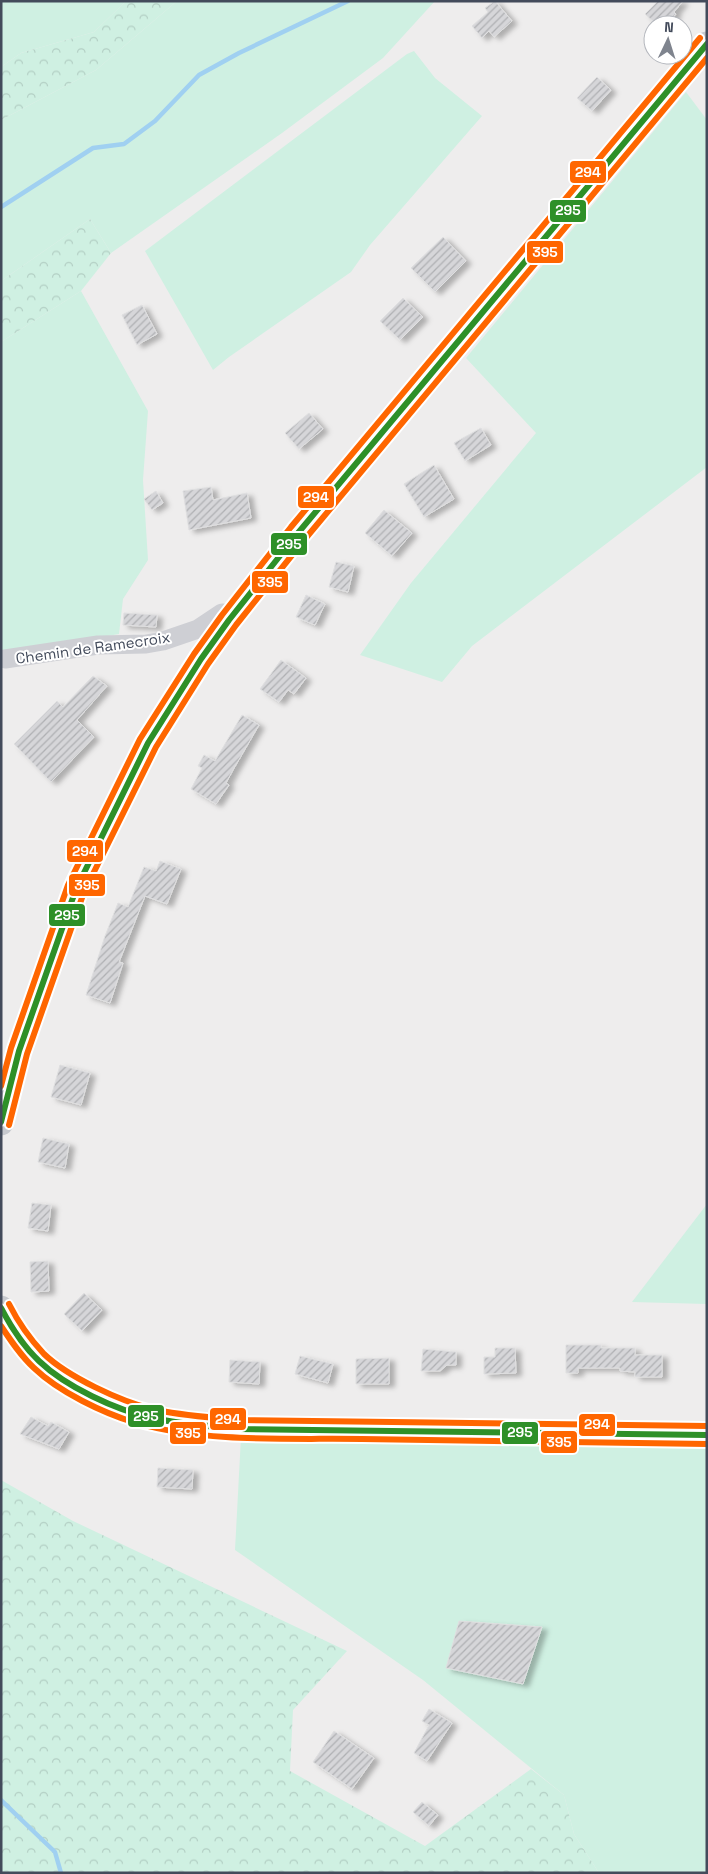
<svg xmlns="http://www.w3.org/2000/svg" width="708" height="1874" font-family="'Space Grotesk',sans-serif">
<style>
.grass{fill:#cff0e2}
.forest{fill:url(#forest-crowns)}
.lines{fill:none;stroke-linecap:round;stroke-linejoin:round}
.stream{stroke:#a0d0f1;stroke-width:4.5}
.building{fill:url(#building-hatch);stroke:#dfdfe0;filter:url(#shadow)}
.minor{stroke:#cecfd4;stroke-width:19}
.major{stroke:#c7c9ce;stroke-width:25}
.bus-1-casing{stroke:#fff;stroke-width:10}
.bus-2-casing{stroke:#fff;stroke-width:10}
.bus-3-casing{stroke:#fff;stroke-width:10}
.bus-1{stroke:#2e9028;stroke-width:6}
.bus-2{stroke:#f60;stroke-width:6}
.bus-3{stroke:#f60;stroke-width:6}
.labels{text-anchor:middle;stroke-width:4;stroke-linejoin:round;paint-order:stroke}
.street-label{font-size:15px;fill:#434b5b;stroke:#fff}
.line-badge{stroke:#fff;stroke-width:2}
.badge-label{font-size:14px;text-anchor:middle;font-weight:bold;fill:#fff}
</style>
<defs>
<pattern id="forest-crowns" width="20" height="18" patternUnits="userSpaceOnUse" patternTransform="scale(1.25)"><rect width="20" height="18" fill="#cff0e2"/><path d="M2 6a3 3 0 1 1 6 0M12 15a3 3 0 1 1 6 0" fill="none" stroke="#b3cfc4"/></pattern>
<pattern id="building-hatch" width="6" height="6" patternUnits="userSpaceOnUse" patternTransform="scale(1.25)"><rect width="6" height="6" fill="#d6d6d9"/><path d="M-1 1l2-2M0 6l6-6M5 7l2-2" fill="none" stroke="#afb0b3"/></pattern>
<filter id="shadow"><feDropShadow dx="5.5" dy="3" stdDeviation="2.5" flood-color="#0004"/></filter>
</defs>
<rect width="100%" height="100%" fill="#eeeded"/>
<g class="grass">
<polygon points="1,1 126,1 94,32 21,53 1,67"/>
<polygon points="177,1 435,1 383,58 282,133 111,253 90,219 1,281 1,120 96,70"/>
<polygon points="414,51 435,78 482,116 370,245 351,272 229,357 213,370 145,251 407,54"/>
<polygon points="686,92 707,120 707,467 472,646 442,682 360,655 411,583 536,433 466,358"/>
<polygon points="81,291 148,411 143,480 148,560 123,599 119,634 1,655 1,342"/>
<polygon points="707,1204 707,1304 632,1302"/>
<polygon points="241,1437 707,1446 707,1873 599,1873 574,1834 564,1795 423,1680 235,1550"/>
</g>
<g class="forest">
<polygon points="126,1 177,1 96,70 1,120 1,67 21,53 94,32"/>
<polygon points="90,219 111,253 81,291 1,342 1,281"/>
<polygon points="1,1480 73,1521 347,1651 293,1710 290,1771 425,1846 531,1769 564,1795 574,1834 599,1873 1,1873"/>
</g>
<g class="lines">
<g class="stream">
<polyline points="1,207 93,148 124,144 155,121 199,75 239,53 348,1"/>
<polyline points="1,1800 55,1852 61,1873"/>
</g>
</g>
<g class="building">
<polygon points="495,1 512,21 494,37 489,31 482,38 472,26 488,12 485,8"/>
<polygon points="658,1 683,1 674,12 676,14 666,25 657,25 645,14"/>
<polygon points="597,77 611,90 592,111 577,98"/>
<polygon points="443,237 466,261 435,292 411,268"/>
<polygon points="403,298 423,317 400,340 380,321"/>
<polygon points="142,305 157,334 137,345 122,315"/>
<polygon points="309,413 323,429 299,449 285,433"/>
<polygon points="481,428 491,445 465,461 454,443"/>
<polygon points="434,465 454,499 424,517 404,484"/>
<polygon points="211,487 213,500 247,493 251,518 189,530 183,491"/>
<polygon points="156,491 163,503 152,510 144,499"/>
<polygon points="384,510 412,533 392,556 365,533"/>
<polygon points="336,562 354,566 348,592 329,587"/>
<polygon points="306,595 325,604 315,625 296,617"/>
<polygon points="124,613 157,615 156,627 123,625"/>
<polygon points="281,660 306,678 294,694 288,690 279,702 260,689"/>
<polygon points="93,676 107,686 77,720 94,737 51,782 14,744 57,701 63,707"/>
<polygon points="242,715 259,725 233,770 226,783 229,785 216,804 191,789 202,768 198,766 204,755 215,761"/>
<polygon points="160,861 181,869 167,904 145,896 119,962 123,963 110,1003 86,995 105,936 118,903 128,907 144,867 156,871"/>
<polygon points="60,1065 90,1073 81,1105 51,1097"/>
<polygon points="43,1138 69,1144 65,1168 38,1162"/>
<polygon points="32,1203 51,1205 48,1231 28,1228"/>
<polygon points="48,1261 49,1291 31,1292 30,1262"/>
<polygon points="84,1293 102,1310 82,1331 64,1314"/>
<polygon points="566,1345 601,1345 601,1348 635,1348 635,1355 662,1355 662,1377 635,1377 635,1372 620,1371 620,1368 578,1368 578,1373 566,1373"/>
<polygon points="495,1348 515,1348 516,1373 484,1374 484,1357 495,1357"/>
<polygon points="423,1349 456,1352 456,1365 447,1365 440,1371 421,1371"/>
<polygon points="300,1356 333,1364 328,1383 295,1374"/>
<polygon points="389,1358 389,1384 356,1384 356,1359"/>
<polygon points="230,1360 260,1362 259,1384 229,1382"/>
<polygon points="31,1417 48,1426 51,1422 69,1432 59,1449 20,1434"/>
<polygon points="158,1468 193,1470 192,1489 157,1487"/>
<polygon points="459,1621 542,1627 523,1684 446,1668"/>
<polygon points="429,1709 452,1723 427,1761 414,1753 429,1725 422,1721"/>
<polygon points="334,1731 374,1758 352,1789 313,1762"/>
<polygon points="422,1802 438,1815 429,1826 413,1812"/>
</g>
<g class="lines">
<polyline class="minor" points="5,659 98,645 146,644 163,641 198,629 222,613 235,614"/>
<g class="major">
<polyline points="1,1123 19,1051 76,889 148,743 201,659 229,620 298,533 707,44"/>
<path d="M1 1308C9 1324 31 1356 45 1366 72 1386 105 1403 137 1414 169 1424 206 1425 239 1429L707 1435"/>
</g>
<g class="bus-1-casing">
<g id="bus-1">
<polyline points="1,1122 19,1051 76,889 148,743 201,659 229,620 298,533 707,44"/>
<path d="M1 1308C11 1327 24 1347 39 1361 66 1387 116 1410 152 1418 180 1424 210 1426 239 1429L707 1435"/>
</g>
</g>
<g class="bus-2-casing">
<g id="bus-2">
<polyline points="9,1125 27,1054 84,892 156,747 208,664 236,625 305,539 707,58"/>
<path d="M1 1326C11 1341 21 1356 34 1368 59 1392 103 1413 136 1423 206 1443 290 1438 362 1439 477 1441 592 1442 707 1444"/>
</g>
</g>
<g class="bus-3-casing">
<g id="bus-3">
<polyline points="1,1086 11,1048 68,885 140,739 194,654 222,615 291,527 700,38"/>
<path d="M9 1304C18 1322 30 1339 44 1354 68 1377 120 1401 152 1409 181 1416 210 1417 240 1420L707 1426"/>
</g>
</g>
<use href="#bus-1" class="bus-1"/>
<use href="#bus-2" class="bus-2"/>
<use href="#bus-3" class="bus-3"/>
</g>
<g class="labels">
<g class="street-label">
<text transform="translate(93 648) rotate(-8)" y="5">Chemin de Ramecroix</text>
</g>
</g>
<g class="line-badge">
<rect x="569" y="160" width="38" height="24" rx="5" fill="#f60"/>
<rect x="549" y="199" width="38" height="24" rx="5" fill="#2e9028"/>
<rect x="526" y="240" width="38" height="24" rx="5" fill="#f60"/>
<rect x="297" y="485" width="38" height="24" rx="5" fill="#f60"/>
<rect x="270" y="532" width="38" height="24" rx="5" fill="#2e9028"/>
<rect x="251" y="570" width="38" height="24" rx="5" fill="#f60"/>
<rect x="66" y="839" width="38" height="24" rx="5" fill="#f60"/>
<rect x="68" y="873" width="38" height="24" rx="5" fill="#f60"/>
<rect x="48" y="903" width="38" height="24" rx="5" fill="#2e9028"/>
<rect x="127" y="1404" width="38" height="24" rx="5" fill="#2e9028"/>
<rect x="209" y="1407" width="38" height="24" rx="5" fill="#f60"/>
<rect x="578" y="1413" width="38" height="24" rx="5" fill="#f60"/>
<rect x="501" y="1421" width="38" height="24" rx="5" fill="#2e9028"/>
<rect x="169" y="1421" width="38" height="24" rx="5" fill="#f60"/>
<rect x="540" y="1430" width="38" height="24" rx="5" fill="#f60"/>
</g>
<g class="badge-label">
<text x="588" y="177">294</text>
<text x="568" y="215">295</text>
<text x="545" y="257">395</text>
<text x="316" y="502">294</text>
<text x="289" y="549">295</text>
<text x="270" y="587">395</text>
<text x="85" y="856">294</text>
<text x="87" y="890">395</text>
<text x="67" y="920">295</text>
<text x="146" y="1421">295</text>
<text x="228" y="1424">294</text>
<text x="597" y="1429">294</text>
<text x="520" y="1437">295</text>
<text x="188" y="1438">395</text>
<text x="559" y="1447">395</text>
</g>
<rect width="708" height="1874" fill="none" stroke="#434b5b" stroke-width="5"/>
<g transform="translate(668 40) rotate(4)"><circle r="24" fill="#ffffff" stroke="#b4b7bd"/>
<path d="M0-4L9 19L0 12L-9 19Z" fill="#7f848e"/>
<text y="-8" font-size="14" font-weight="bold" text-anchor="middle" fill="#434b5b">N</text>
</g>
</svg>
